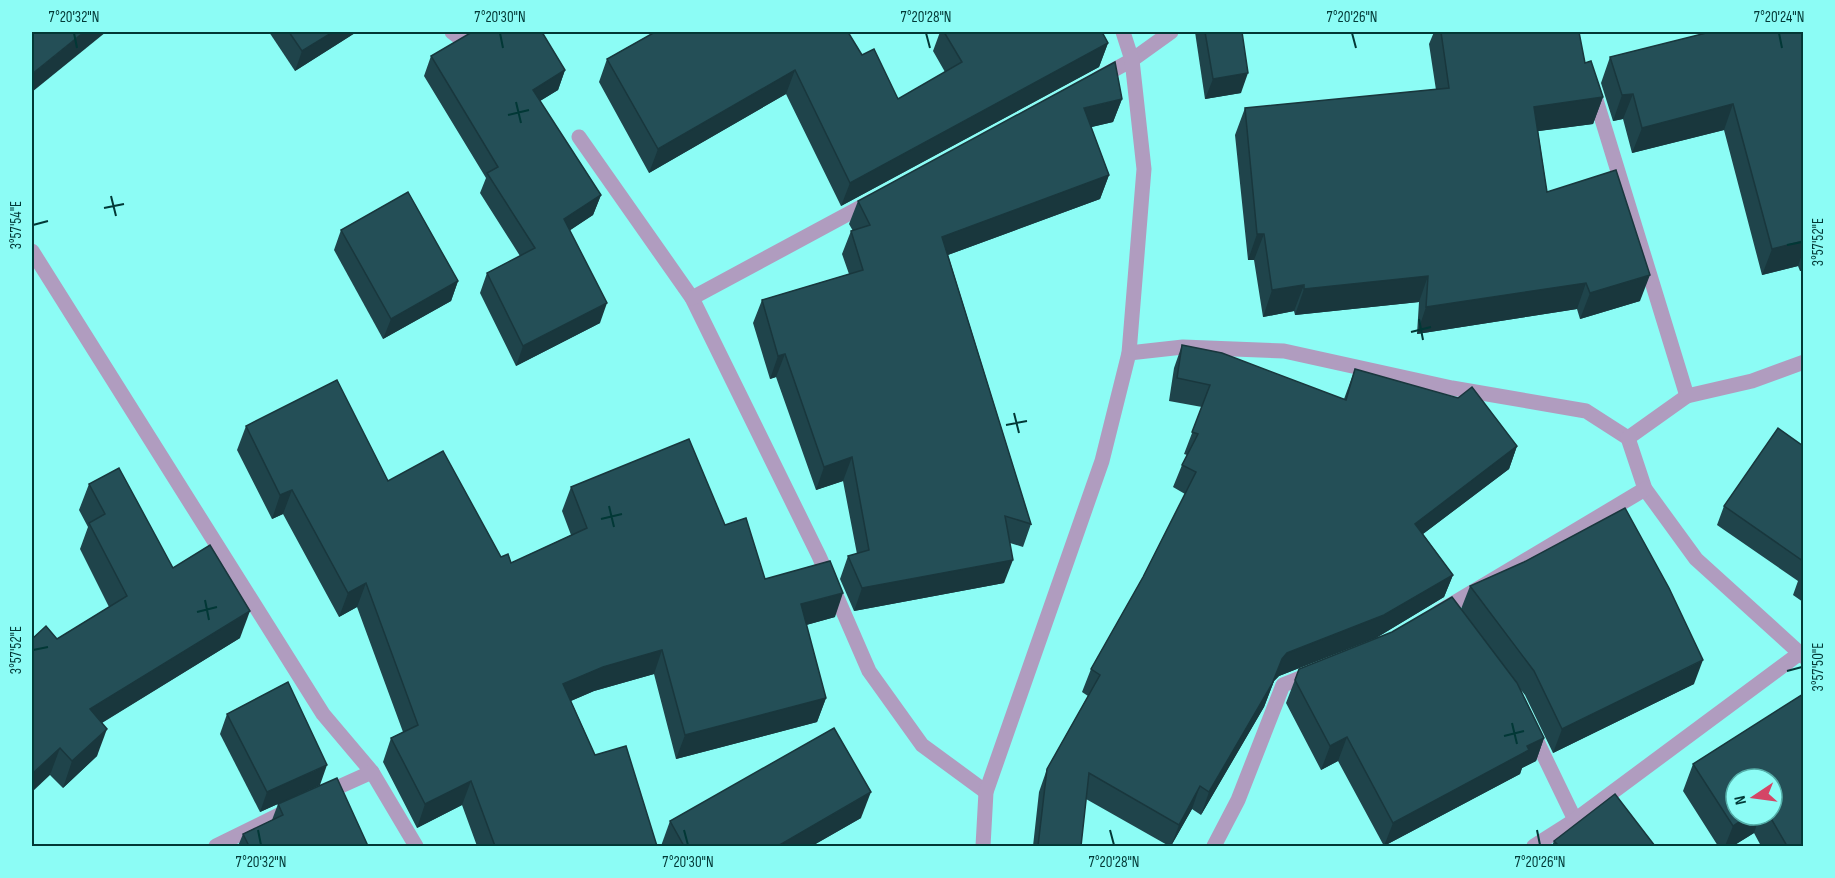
<svg xmlns="http://www.w3.org/2000/svg" width="1835" height="878" font-family="'Sofia Sans Condensed',sans-serif">
<style>
.lines{fill:none;stroke-linecap:round;stroke-linejoin:round}
.minor{stroke:#b09cbf;stroke-width:15}
.wall{fill:#1f444b;fill-rule:evenodd}
.shaded-wall{fill:#19373d}
.building{fill:#244f57;stroke:#19373d;stroke-width:1.5}
.ticks{fill:none;stroke:#023836;stroke-width:2}
.neatline{fill:none;stroke:#023836;stroke-width:2}
.ticks-label{font-size:15px;text-anchor:middle;fill:#023836}
</style>
<rect width="100%" height="100%" fill="#8cfcf5"/>
<g class="lines">
<g class="minor">
<polyline points="452,32 464,41 484,32"/>
<polyline points="1099,78 1132,60 1171,32"/>
<polyline points="1593,90 1687,396"/>
<polyline points="579,137 692,298 819,556 869,671 922,745 986,792"/>
<polyline points="32,251 323,714 372,772 416,846"/>
<polyline points="692,298 872,201"/>
<polyline points="1129,353 1183,347 1284,351 1452,388 1586,411 1628,438 1645,489 1696,559 1804,657"/>
<polyline points="1628,438 1687,396 1752,381 1804,362"/>
<polyline points="1439,612 1645,489"/>
<polyline points="1532,731 1575,820"/>
<polyline points="323,794 372,772"/>
<polyline points="216,846 293,808"/>
<polyline points="983,846 986,792 1102,461 1129,353 1144,169 1132,60 1123,32"/>
<polyline points="1214,846 1238,800 1283,685 1313,673"/>
<polyline points="1534,846 1575,820 1800,653"/>
</g>
</g>
<g class="wall">
<polygon points="269,32 355,32 355,33 295,71"/>
<polygon points="650,32 848,32 862,55 898,99 945,72 933,51 940,32 1102,32 1108,43 1099,67 841,206 786,94 649,173 599,82 607,59 651,34"/>
<polygon points="1195,32 1242,32 1241,93 1205,99"/>
<polygon points="1434,32 1579,32 1585,63 1603,97 1593,124 1538,131 1547,192 1640,301 1580,319 1577,309 1417,334 1419,302 1295,315 1294,311 1263,317 1254,260 1248,260 1235,135 1245,108 1436,90 1429,44"/>
<polygon points="1803,32 1803,270 1800,271 1798,266 1762,275 1724,130 1632,153 1623,119 1613,121 1601,83 1610,57"/>
<polygon points="431,56 565,70 558,90 540,101 601,195 593,215 570,230 600,323 516,366 480,293 487,273 520,256 480,193 486,178 424,76"/>
<polygon points="1122,99 1113,122 1091,127 1109,175 1100,199 948,255 1031,524 1023,547 1010,543 1004,583 854,611 840,579 848,556 857,554 843,481 816,490 776,377 770,379 753,323 762,300 849,274 842,254 851,231 853,231 849,224 858,201"/>
<polygon points="341,230 458,281 451,301 383,339 334,250"/>
<polygon points="1182,345 1344,399 1355,369 1517,446 1509,469 1423,534 1453,575 1444,597 1376,638 1279,676 1274,681 1264,707 1201,815 1192,809 1171,846 1169,846 1086,799 1081,846 1033,846 1039,792 1047,769 1088,696 1082,692 1091,669 1143,577 1185,494 1173,487 1182,465 1187,455 1184,454 1202,407 1169,401 1174,368"/>
<polygon points="246,426 388,481 501,557 511,563 571,535 562,511 571,487 725,525 765,579 835,617 806,625 826,698 817,722 676,759 654,674 594,691 571,701 595,755 657,846 477,846 462,805 417,828 383,762 391,738 403,732 357,607 339,617 283,514 272,519 237,450"/>
<polygon points="1803,446 1803,602 1793,595 1798,581 1717,525 1724,506"/>
<polygon points="89,484 240,638 102,723 97,756 63,788 50,775 57,639 109,607 80,549 88,527 79,510"/>
<polygon points="1470,586 1694,684 1553,753 1525,695 1521,690 1544,738 1536,761 1522,768 1520,774 1384,846 1338,761 1321,770 1286,703 1299,669 1461,609"/>
<path d="M1803 694V846H1761L1754 833 1733 846H1718L1683 791 1693 764ZM1772 779V815H1736Z"/>
<polygon points="227,714 320,785 260,812 220,734"/>
<polygon points="278,804 368,846 238,846 243,834 272,820"/>
<polygon points="861,818 812,846 661,846 670,821"/>
<polygon points="1554,841 1655,846 1552,846"/>
</g>
<g class="shaded-wall">
<polygon points="84,32 106,32 32,92 32,74"/>
<polygon points="333,32 355,32 355,33 295,71 302,51"/>
<polygon points="1108,43 1099,67 841,206 850,183"/>
<polygon points="565,70 558,90 525,110 533,90"/>
<polygon points="795,70 786,94 649,173 658,149"/>
<polygon points="1248,73 1241,93 1205,99 1213,79"/>
<polygon points="1633,94 1623,119 1613,121 1622,95"/>
<polygon points="1603,97 1593,124 1524,133 1534,107"/>
<polygon points="1122,99 1113,122 1075,131 1084,108"/>
<polygon points="1733,104 1724,130 1632,153 1642,128"/>
<polygon points="1109,175 1100,199 934,260 942,237"/>
<polygon points="601,195 593,215 557,239 564,219"/>
<polygon points="1257,234 1264,234 1254,260 1248,260"/>
<polygon points="1803,241 1803,252 1798,266 1762,275 1772,249"/>
<polygon points="1803,261 1803,270 1800,271"/>
<polygon points="1650,275 1640,301 1580,319 1590,293"/>
<polygon points="1428,276 1419,302 1295,315 1304,289"/>
<polygon points="458,281 451,301 383,339 391,319"/>
<polygon points="1586,283 1577,309 1417,334 1426,307"/>
<polygon points="1304,285 1294,311 1263,317 1272,290"/>
<polygon points="607,303 600,323 516,366 523,346"/>
<polygon points="785,354 776,377 770,379 778,356"/>
<polygon points="1517,446 1509,469 1407,546 1415,524"/>
<polygon points="852,457 843,481 816,490 824,467"/>
<polygon points="292,490 283,514 272,519 280,495"/>
<polygon points="1013,560 1004,583 854,611 862,588"/>
<polygon points="1453,575 1444,597 1376,638 1279,676 1274,681 1264,707 1201,815 1209,792 1282,659 1287,653"/>
<polygon points="366,583 357,607 339,617 348,593"/>
<polygon points="843,593 835,617 792,629 801,604"/>
<polygon points="250,611 240,638 80,736 90,709"/>
<polygon points="662,650 654,674 594,691 554,708 563,684 603,667"/>
<polygon points="1703,660 1694,684 1553,753 1562,729"/>
<polygon points="826,698 817,722 676,759 685,735"/>
<polygon points="107,729 97,756 63,788 72,761"/>
<polygon points="1347,737 1338,761 1321,770 1330,746"/>
<polygon points="1544,738 1536,761 1522,768 1520,774 1384,846 1393,823 1527,746"/>
<polygon points="60,748 50,775 32,792 32,774"/>
<polygon points="327,765 320,785 260,812 267,792"/>
<polygon points="471,781 462,805 417,828 425,804"/>
<polygon points="1200,786 1192,809 1171,846 1179,825"/>
<polygon points="871,792 861,818 812,846 778,846"/>
<polygon points="1749,815 1760,815 1754,833 1733,846 1725,846 1733,826"/>
</g>
<g class="building">
<polygon points="32,32 84,32 32,74"/>
<polygon points="289,32 333,32 302,51"/>
<polygon points="472,32 542,32 565,70 533,90 601,195 564,219 607,303 523,346 487,273 535,248 487,173 498,167 431,56"/>
<polygon points="655,32 848,32 862,55 874,49 898,99 962,62 944,32 1102,32 1108,43 850,183 795,70 658,149 607,59"/>
<polygon points="1205,32 1242,32 1248,73 1213,79"/>
<polygon points="1441,32 1579,32 1585,63 1591,61 1603,97 1534,107 1547,192 1616,170 1650,275 1590,293 1586,283 1426,307 1428,276 1304,289 1304,285 1272,290 1264,234 1257,234 1245,108 1449,88"/>
<polygon points="1710,32 1803,32 1803,241 1772,249 1733,104 1642,128 1633,94 1622,95 1610,57"/>
<polygon points="1115,62 1122,99 1084,108 1109,175 942,237 1031,524 1005,516 1013,560 862,588 848,556 869,550 852,457 824,467 785,354 778,356 762,300 863,270 851,231 870,225 858,201"/>
<polygon points="408,192 458,281 391,319 341,230"/>
<polygon points="1182,345 1222,353 1346,400 1355,369 1458,398 1472,387 1517,446 1415,524 1453,575 1384,615 1287,653 1282,659 1272,684 1209,792 1200,786 1179,825 1089,773 1081,846 1038,846 1047,769 1100,675 1091,669 1143,577 1196,472 1182,465 1198,434 1192,432 1210,385 1177,378"/>
<polygon points="337,380 388,481 443,451 501,557 508,554 511,563 587,528 571,487 689,439 725,525 746,518 765,579 830,561 843,593 801,604 826,698 685,735 662,650 603,667 563,684 595,755 626,746 657,846 495,846 471,781 425,804 391,738 418,725 366,583 348,593 292,490 280,495 246,426"/>
<polygon points="1778,428 1803,446 1803,561 1724,506"/>
<polygon points="119,468 173,568 210,545 250,611 90,709 107,729 72,761 60,748 32,774 32,639 46,626 57,639 127,596 89,523 105,514 89,484"/>
<polygon points="1625,508 1669,588 1703,660 1562,729 1534,671 1470,586 1524,562"/>
<polygon points="1452,597 1517,683 1544,738 1527,746 1529,750 1393,823 1347,737 1330,746 1295,680 1299,669 1392,632"/>
<polygon points="288,682 327,765 267,792 227,714"/>
<polygon points="1803,694 1803,846 1787,846 1769,815 1772,815 1772,779 1736,779 1736,815 1749,815 1733,826 1693,764"/>
<polygon points="834,728 871,792 778,846 684,846 670,821"/>
<polygon points="337,778 368,846 249,846 243,834 283,815 278,804"/>
<polygon points="1615,794 1655,846 1559,846 1554,841"/>
</g>
<path class="ticks" d="M74 33 77 48M500 33 503 48M926 33 930 48M1352 33 1356 48M1779 33 1782 48M516 102 521 123M508 115 529 110M111 196 116 216M104 208 124 204M33 225 48 221M1787 245 1802 242M1419 319 1423 340M1411 332 1431 327M1014 413 1019 433M1006 425 1027 421M609 506 614 527M601 519 622 514M205 600 209 620M197 612 217 607M33 650 48 647M1787 671 1802 667M1512 723 1517 744M1504 736 1524 731M258 830 261 845M684 830 688 845M1110 830 1114 845M1537 830 1540 845"/>
<rect width="1835" height="878" fill="none" stroke="#8cfcf5" stroke-width="66"/>
<g transform="translate(1754 797) rotate(257)"><circle r="28" fill="#8cfcf5" stroke="#55aea9" stroke-width="1.5"/>
<path d="M0-4.5L10 22L0 15L-10 22Z" fill="#d44566"/>
<text y="-9" font-size="16" font-weight="bold" text-anchor="middle" fill="#023836">N</text>
</g>
<rect x="33" y="33" width="1769" height="812" class="neatline"/>
<g class="ticks-label">
<text x="74" y="22">7°20'32"N</text>
<text x="500" y="22">7°20'30"N</text>
<text x="926" y="22">7°20'28"N</text>
<text x="1352" y="22">7°20'26"N</text>
<text x="1779" y="22">7°20'24"N</text>
<text transform="translate(16 225) rotate(-90)" y="5">3°57'54"E</text>
<text transform="translate(1818 242) rotate(-90)" y="5">3°57'52"E</text>
<text transform="translate(16 650) rotate(-90)" y="5">3°57'52"E</text>
<text transform="translate(1818 667) rotate(-90)" y="5">3°57'50"E</text>
<text x="261" y="867">7°20'32"N</text>
<text x="688" y="867">7°20'30"N</text>
<text x="1114" y="867">7°20'28"N</text>
<text x="1540" y="867">7°20'26"N</text>
</g>
</svg>
